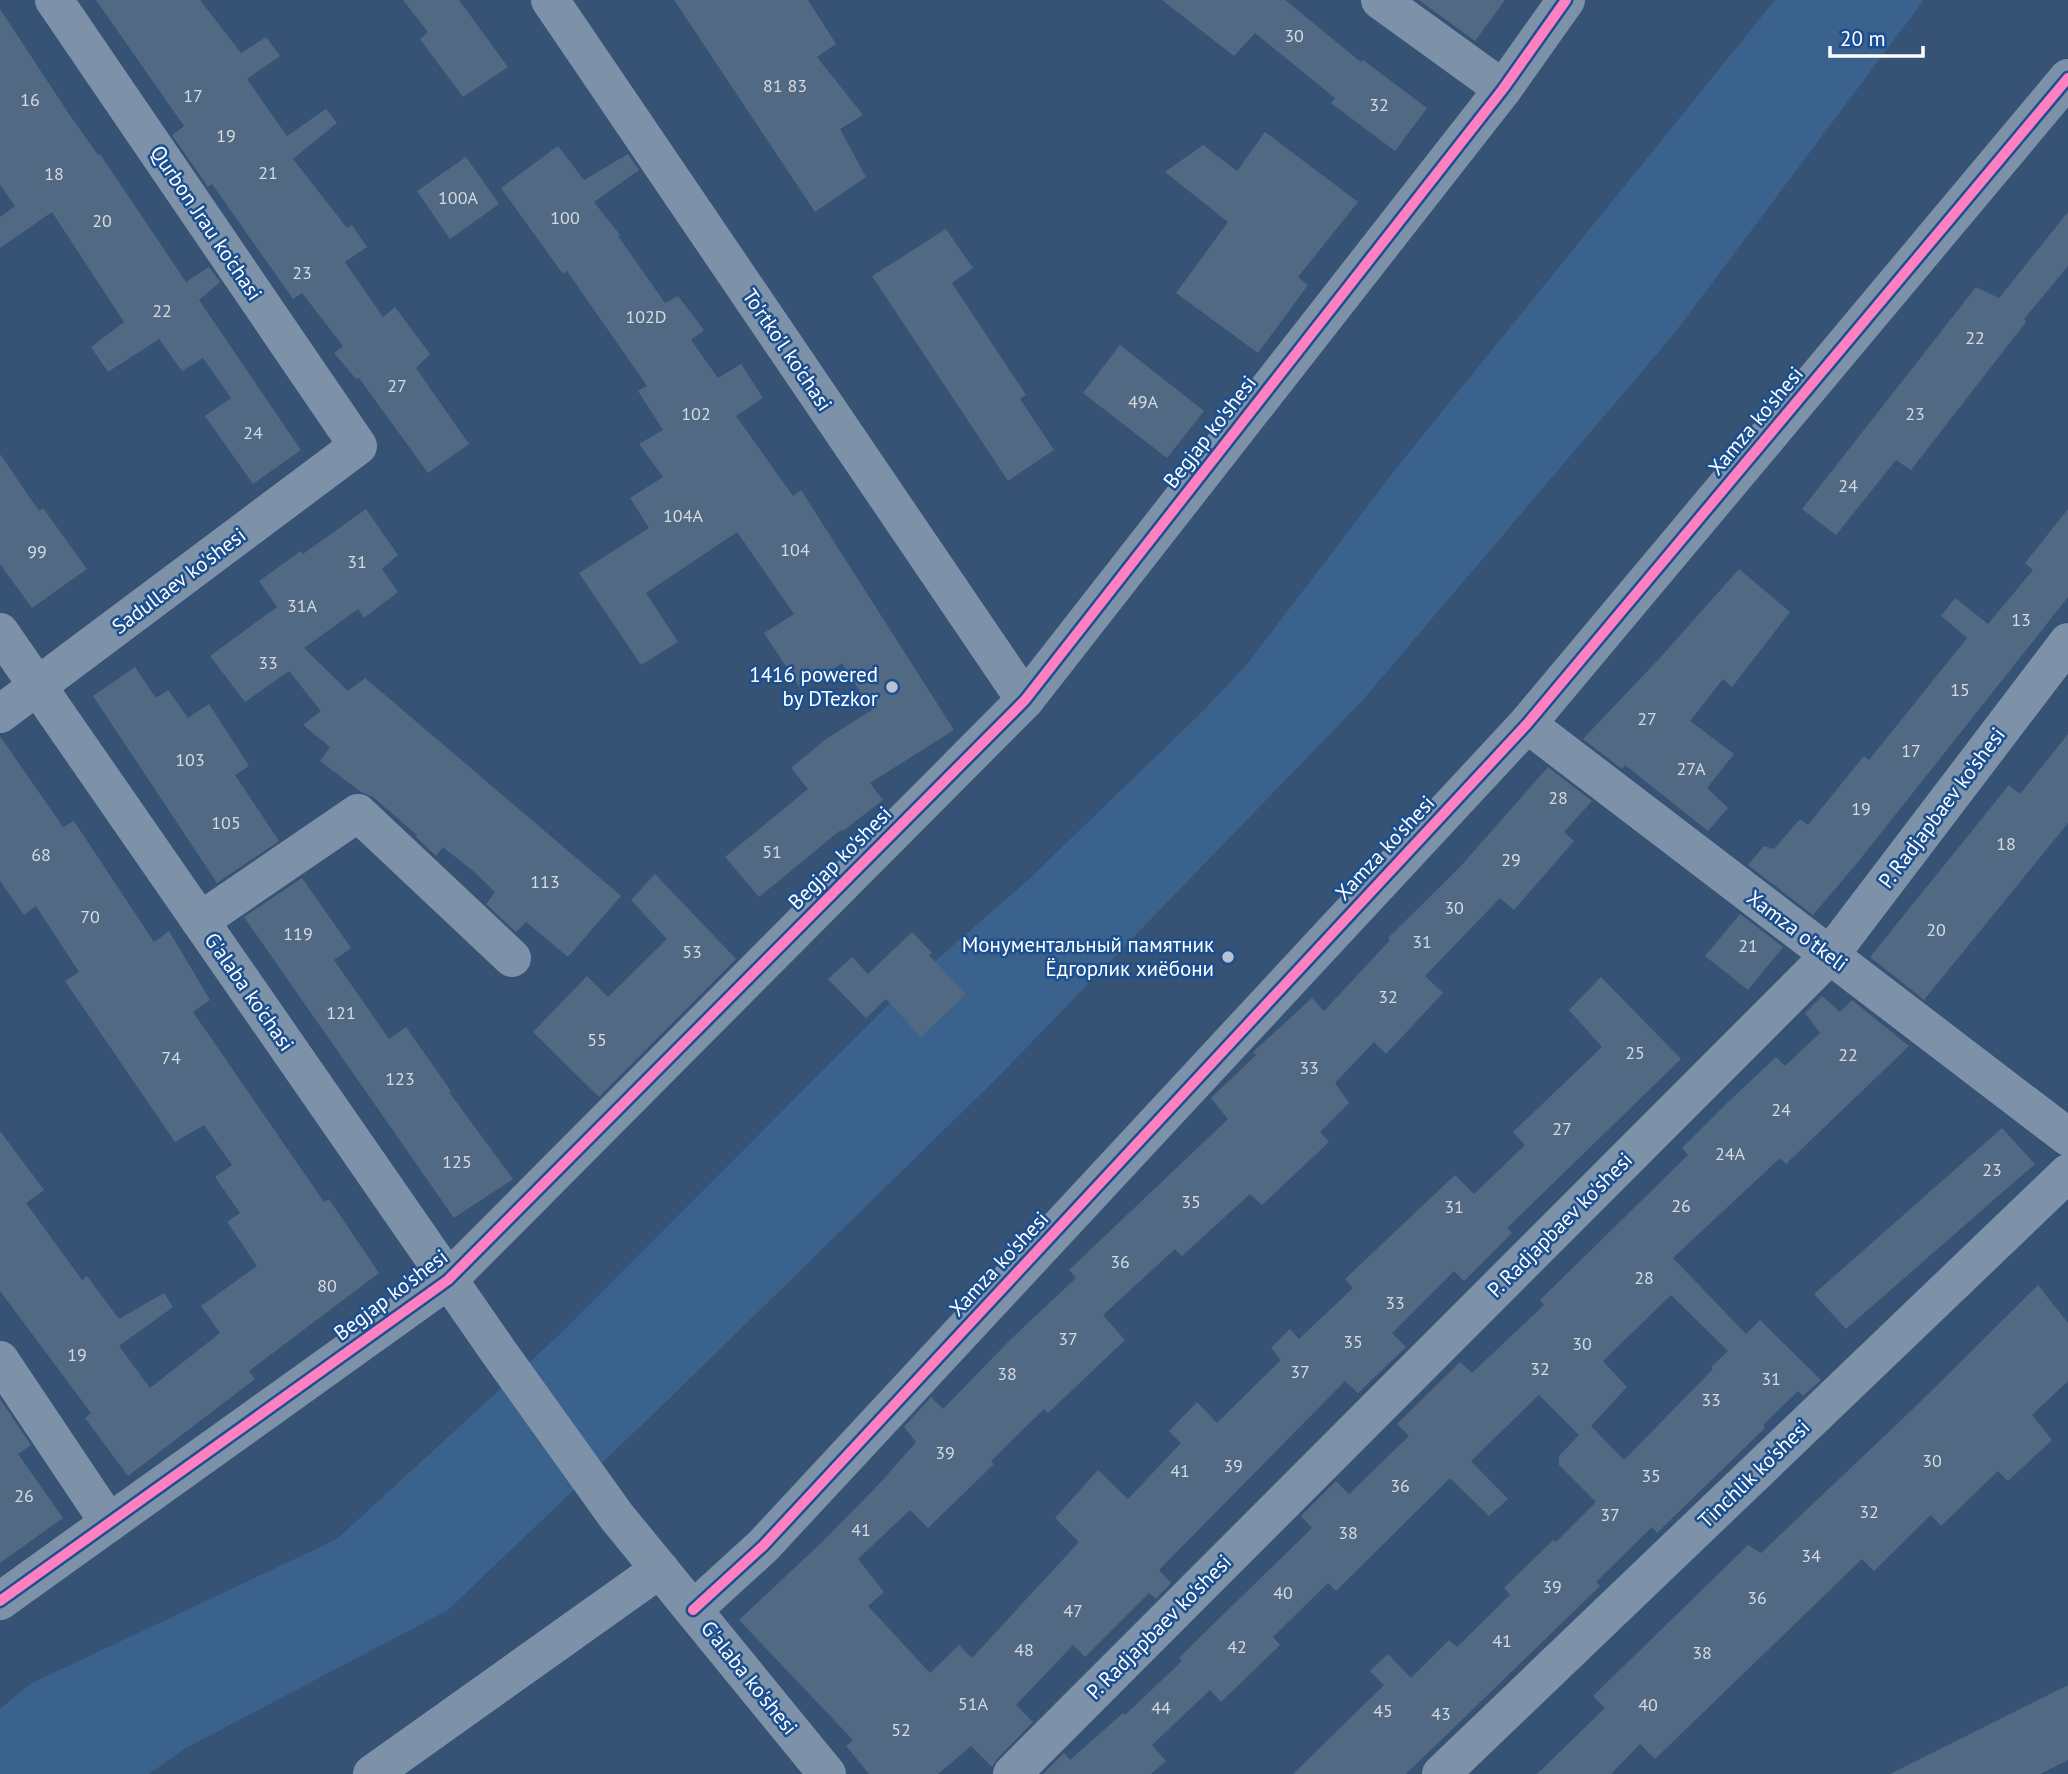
<svg xmlns="http://www.w3.org/2000/svg" width="2068" height="1774" font-family="'PT Sans',sans-serif">
<style>
.water{fill:#3b618d}
.building{fill:#526984;fill-rule:evenodd}
.lines{fill:none;stroke-linecap:round;stroke-linejoin:round}
.minor{stroke:#7d92a8;stroke-width:38}
.cycleway-casing{stroke:#1b4f8f;stroke-width:15}
.cycleway{stroke:#ff80c0;stroke-width:10}
.poi-dot{fill:#b9c2ce;stroke:#1b4f8f;stroke-width:2.5}
.labels{text-anchor:middle;stroke-width:5;stroke-linejoin:round;paint-order:stroke}
.number-label{font-size:18px;fill:#d4dae0}
.street-label{font-size:21px;fill:#fff;stroke:#1b4f8f}
.poi-label{font-size:21px;fill:#fff;stroke:#1b4f8f;text-anchor:end}
</style>
<rect width="100%" height="100%" fill="#365274"/>
<polygon class="water" points="1775,0 1924,0 1673,335 1362,701 998,1077 669,1399 448,1610 186,1748 149,1774 0,1774 0,1709 30,1684 337,1539 559,1335 890,1003 935,961 1027,881 1204,710 1248,663 1398,466"/>
<g class="building">
<polygon points="96,0 200,0 241,53 266,37 280,56 247,79 287,136 326,109 337,123 293,159 347,228 352,225 367,247 345,262 383,317 395,307 430,354 416,368 469,444 428,473 359,378 356,379 334,353 343,346 302,293 293,299 212,184 208,187 172,135 184,126"/>
<polygon points="403,0 459,0 508,67 463,97 420,39 428,32"/>
<polygon points="674,0 808,0 836,44 817,57 863,115 840,129 866,177 815,212"/>
<polygon points="1162,0 1285,0 1361,62 1363,60 1427,108 1395,151 1331,103 1335,98 1255,33 1234,56"/>
<polygon points="1419,0 1505,0 1475,41"/>
<polygon points="0,9 69,114 98,155 100,154 186,282 209,267 220,282 199,300 301,450 253,484 205,416 231,398 203,358 182,371 159,339 108,372 91,347 124,322 52,212 0,248 0,217 15,206 0,185"/>
<polygon points="1265,132 1358,202 1298,277 1308,285 1258,353 1176,293 1228,222 1165,172 1203,145 1237,171"/>
<polygon points="558,146 584,180 628,154 639,170 594,202 620,235 618,236 665,303 678,296 704,330 691,340 718,378 741,364 763,398 736,416 793,496 801,490 954,730 870,783 883,800 843,831 842,829 759,897 725,857 808,789 791,768 826,739 872,710 842,663 801,689 764,633 794,614 737,532 646,593 678,642 641,665 579,573 649,528 630,498 663,477 639,444 663,430 638,391 647,386 567,271 563,274 501,188"/>
<polygon points="466,157 499,204 450,239 417,191"/>
<polygon points="2068,212 2068,266 2024,319 2026,322 1911,470 1896,460 1836,535 1802,509 1976,287 1999,298"/>
<polygon points="946,229 973,268 952,283 1026,395 1020,399 1054,450 1008,481 872,276"/>
<polygon points="1120,345 1204,411 1167,458 1083,393"/>
<polygon points="0,454 39,511 43,508 87,569 32,608 0,564"/>
<polygon points="366,509 398,555 382,569 398,592 364,618 358,609 304,648 348,691 365,678 621,896 568,957 526,922 516,932 486,904 495,892 473,871 443,847 436,856 416,837 417,835 373,797 361,792 320,761 330,747 303,725 321,711 289,671 245,702 210,656 277,607 259,581 301,551 303,554"/>
<polygon points="2068,509 2068,597 1858,862 1813,915 1748,865 1764,846 1774,849 1800,819 1808,825 1864,756 1869,760 1967,638 1941,616 1955,598 1988,624 2033,570 2025,563"/>
<polygon points="1739,569 1790,612 1732,687 1723,679 1690,721 1734,754 1707,788 1728,808 1708,831 1625,765 1622,769 1583,739 1658,660"/>
<polygon points="135,667 156,698 168,690 188,718 209,704 249,766 235,775 279,841 217,883 93,696"/>
<polygon points="2068,734 2068,823 1924,1000 1870,957 2009,785 2020,794"/>
<polygon points="0,736 63,827 74,821 154,942 169,931 210,1000 193,1012 324,1202 329,1199 379,1273 249,1371 255,1379 128,1476 85,1418 91,1413 0,1291 0,1131 44,1190 26,1203 82,1280 87,1276 119,1319 164,1293 173,1307 119,1346 150,1388 220,1333 201,1306 257,1266 227,1222 240,1213 215,1177 232,1165 204,1125 175,1142 65,981 79,972 36,906 24,915 0,881"/>
<polygon points="1548,767 1592,801 1564,832 1574,841 1514,910 1500,898 1425,976 1443,993 1386,1054 1374,1042 1335,1083 1349,1103 1320,1132 1329,1142 1262,1205 1250,1194 1182,1256 1175,1249 1103,1315 1125,1340 1048,1413 1044,1409 991,1461 994,1464 928,1528 910,1510 858,1559 884,1592 868,1606 930,1673 959,1645 972,1658 1079,1542 1055,1518 1098,1470 1128,1499 1181,1443 1169,1431 1197,1402 1217,1423 1281,1360 1271,1348 1290,1329 1299,1339 1353,1288 1345,1279 1455,1175 1474,1194 1525,1145 1513,1132 1602,1047 1569,1010 1601,977 1681,1059 1507,1228 1512,1233 1464,1281 1454,1271 1392,1333 1406,1347 1358,1393 1345,1381 1159,1570 1171,1583 1156,1599 1149,1593 1085,1657 1073,1645 1016,1705 1033,1722 997,1759 992,1767 971,1746 938,1774 869,1774 846,1746 853,1740 739,1620 822,1542 881,1482 916,1442 904,1427 931,1397 943,1409 1011,1339 1076,1278 1069,1270 1228,1119 1211,1098 1256,1055 1253,1052 1312,998 1324,1011 1390,940 1388,938 1459,868"/>
<polygon points="655,874 736,959 599,1097 533,1032 587,976 608,997 667,939 631,900"/>
<polygon points="302,878 351,948 334,960 389,1039 406,1027 451,1091 449,1092 513,1179 454,1218 244,917"/>
<polygon points="1740,914 1783,947 1748,990 1705,956"/>
<polygon points="912,932 932,953 929,955 966,994 921,1037 886,999 866,1018 828,979 852,957 868,974"/>
<path d="M1822 996 1840 1012 1852 1000 1909 1046 1786 1164 1780 1158 1673 1258 1746 1334 1760 1320 1821 1380 1803 1396 1798 1391 1763 1425 1765 1428 1657 1533 1652 1527 1596 1582 1600 1586 1406 1774H1293L1384 1685 1370 1671 1388 1654 1411 1678 1449 1640 1457 1647 1510 1595 1504 1588 1553 1540 1556 1542 1596 1502 1559 1465V1456L1579 1435 1539 1395 1471 1461 1508 1499 1489 1516 1450 1478 1336 1591 1328 1583 1273 1637 1280 1645 1221 1702 1210 1690 1152 1745 1166 1761 1151 1774H1043L1064 1753 1070 1760 1123 1713 1125 1715 1182 1661 1179 1658 1199 1638 1312 1528 1301 1516 1336 1481 1349 1494 1409 1436 1397 1424 1460 1362 1472 1373 1544 1305 1540 1300 1688 1155 1682 1148 1727 1103 1776 1057 1785 1066 1820 1033 1805 1013ZM1671 1295 1728 1351 1711 1367 1713 1369 1624 1460 1591 1426 1627 1387 1603 1361Z"/>
<polygon points="2002,1128 2035,1164 1846,1329 1814,1294"/>
<polygon points="2038,1285 2068,1323 2068,1381 2032,1415 2052,1440 2008,1481 1998,1471 1941,1526 1931,1515 1874,1571 1862,1559 1655,1759 1640,1744 1611,1774 1537,1774 1605,1708 1593,1696 1748,1545 1761,1553 1916,1406"/>
<polygon points="0,1399 31,1445 18,1454 63,1518 0,1563"/>
<polygon points="2068,1685 2068,1760 2040,1774 1890,1774"/>
</g>
<g class="lines">
<g class="minor">
<polyline points="550,0 1025,700"/>
<polyline points="1380,0 1503,89"/>
<polyline points="0,632 498,1351 617,1517 827,1774"/>
<polyline points="0,714 358,446 54,0"/>
<polyline points="1527,724 2068,1137"/>
<polyline points="200,921 358,813 512,958"/>
<polyline points="0,1360 109,1523"/>
<polyline points="0,1601 448,1280 1025,700 1503,89 1566,0"/>
<polyline points="693,1610 763,1546 1527,724 2068,78"/>
<polyline points="372,1774 660,1569"/>
<polyline points="1012,1774 1830,955 2068,642"/>
<polyline points="1441,1774 2068,1173"/>
</g>
<g class="cycleway-casing">
<g id="cycleway">
<polyline points="0,1601 448,1280 1025,700 1503,89 1566,0"/>
<polyline points="693,1610 763,1546 1527,724 2068,78"/>
</g>
</g>
<use href="#cycleway" class="cycleway"/>
</g>
<g class="poi-dot">
<circle cx="892" cy="687" r="7"/>
<circle cx="1228" cy="957" r="7"/>
</g>
<g class="labels">
<g class="number-label">
<text x="1294" y="42">30</text>
<text x="785" y="92">81 83</text>
<text x="193" y="102">17</text>
<text x="30" y="106">16</text>
<text x="1379" y="111">32</text>
<text x="226" y="142">19</text>
<text x="268" y="179">21</text>
<text x="54" y="180">18</text>
<text x="458" y="204">100A</text>
<text x="565" y="224">100</text>
<text x="102" y="227">20</text>
<text x="302" y="279">23</text>
<text x="162" y="317">22</text>
<text x="646" y="323">102D</text>
<text x="1975" y="344">22</text>
<text x="397" y="392">27</text>
<text x="1143" y="408">49A</text>
<text x="696" y="420">102</text>
<text x="1915" y="420">23</text>
<text x="253" y="439">24</text>
<text x="1848" y="492">24</text>
<text x="683" y="522">104A</text>
<text x="795" y="556">104</text>
<text x="37" y="558">99</text>
<text x="357" y="568">31</text>
<text x="302" y="612">31A</text>
<text x="2021" y="626">13</text>
<text x="268" y="669">33</text>
<text x="1960" y="696">15</text>
<text x="1647" y="725">27</text>
<text x="1911" y="757">17</text>
<text x="190" y="766">103</text>
<text x="1691" y="775">27A</text>
<text x="1558" y="804">28</text>
<text x="1861" y="815">19</text>
<text x="226" y="829">105</text>
<text x="2006" y="850">18</text>
<text x="772" y="858">51</text>
<text x="41" y="861">68</text>
<text x="1511" y="866">29</text>
<text x="545" y="888">113</text>
<text x="1454" y="914">30</text>
<text x="90" y="923">70</text>
<text x="1936" y="936">20</text>
<text x="298" y="940">119</text>
<text x="1422" y="948">31</text>
<text x="1748" y="952">21</text>
<text x="692" y="958">53</text>
<text x="1388" y="1003">32</text>
<text x="341" y="1019">121</text>
<text x="597" y="1046">55</text>
<text x="1635" y="1059">25</text>
<text x="1848" y="1061">22</text>
<text x="171" y="1064">74</text>
<text x="1309" y="1074">33</text>
<text x="400" y="1085">123</text>
<text x="1781" y="1116">24</text>
<text x="1562" y="1135">27</text>
<text x="1730" y="1160">24A</text>
<text x="457" y="1168">125</text>
<text x="1992" y="1176">23</text>
<text x="1191" y="1208">35</text>
<text x="1681" y="1212">26</text>
<text x="1454" y="1213">31</text>
<text x="1120" y="1268">36</text>
<text x="1644" y="1284">28</text>
<text x="327" y="1292">80</text>
<text x="1395" y="1309">33</text>
<text x="1068" y="1345">37</text>
<text x="1353" y="1348">35</text>
<text x="1582" y="1350">30</text>
<text x="77" y="1361">19</text>
<text x="1540" y="1375">32</text>
<text x="1300" y="1378">37</text>
<text x="1007" y="1380">38</text>
<text x="1771" y="1385">31</text>
<text x="1711" y="1406">33</text>
<text x="945" y="1459">39</text>
<text x="1932" y="1467">30</text>
<text x="1233" y="1472">39</text>
<text x="1180" y="1477">41</text>
<text x="1651" y="1482">35</text>
<text x="1400" y="1492">36</text>
<text x="24" y="1502">26</text>
<text x="1869" y="1518">32</text>
<text x="1610" y="1521">37</text>
<text x="861" y="1536">41</text>
<text x="1348" y="1539">38</text>
<text x="1811" y="1562">34</text>
<text x="1552" y="1593">39</text>
<text x="1283" y="1599">40</text>
<text x="1757" y="1604">36</text>
<text x="1073" y="1617">47</text>
<text x="1502" y="1647">41</text>
<text x="1237" y="1653">42</text>
<text x="1024" y="1656">48</text>
<text x="1702" y="1659">38</text>
<text x="973" y="1710">51A</text>
<text x="1648" y="1711">40</text>
<text x="1161" y="1714">44</text>
<text x="1383" y="1717">45</text>
<text x="1441" y="1720">43</text>
<text x="901" y="1736">52</text>
</g>
<g class="street-label">
<text transform="translate(206 223) rotate(56)" y="7">Qurbon Jrau ko'chasi</text>
<text transform="translate(787 350) rotate(56)" y="7">To'rtko'l ko'chasi</text>
<text transform="translate(1756 421) rotate(-50)" y="7">Xamza ko'shesi</text>
<text transform="translate(1210 432) rotate(-52)" y="7">Begjap ko'shesi</text>
<text transform="translate(179 581) rotate(-37)" y="7">Sadullaev ko'shesi</text>
<text transform="translate(1942 808) rotate(-53)" y="7">P. Radjapbaev ko'shesi</text>
<text transform="translate(1385 848) rotate(-47)" y="7">Xamza ko'shesi</text>
<text transform="translate(840 858) rotate(-45)" y="7">Begjap ko'shesi</text>
<text transform="translate(1797 931) rotate(37)" y="7">Xamza o'tkeli</text>
<text transform="translate(249 992) rotate(55)" y="7">G'alaba ko'chasi</text>
<text transform="translate(1560 1225) rotate(-45)" y="7">P. Radjapbaev ko'shesi</text>
<text transform="translate(999 1264) rotate(-47)" y="7">Xamza ko'shesi</text>
<text transform="translate(391 1295) rotate(-37)" y="7">Begjap ko'shesi</text>
<text transform="translate(1754 1474) rotate(-44)" y="7">Tinchlik ko'shesi</text>
<text transform="translate(1159 1627) rotate(-45)" y="7">P. Radjapbaev ko'shesi</text>
<text transform="translate(749 1678) rotate(51)" y="7">G'alaba ko'shesi</text>
</g>
<g class="poi-label">
<text x="878" y="682">1416 powered<tspan x="878" dy="24">by DTezkor</tspan></text>
<text x="1214" y="952">Монументальный памятник<tspan x="1214" dy="24">Ёдгорлик хиёбони</tspan></text>
</g>
</g>
<path d="M1830 46v10h93v-10" fill="none" stroke="#ffffff" stroke-width="3.5"/>
<text x="1840" y="46" font-size="21" fill="#ffffff" stroke="#1b4f8f" stroke-width="5" paint-order="stroke">20 m</text>
</svg>
